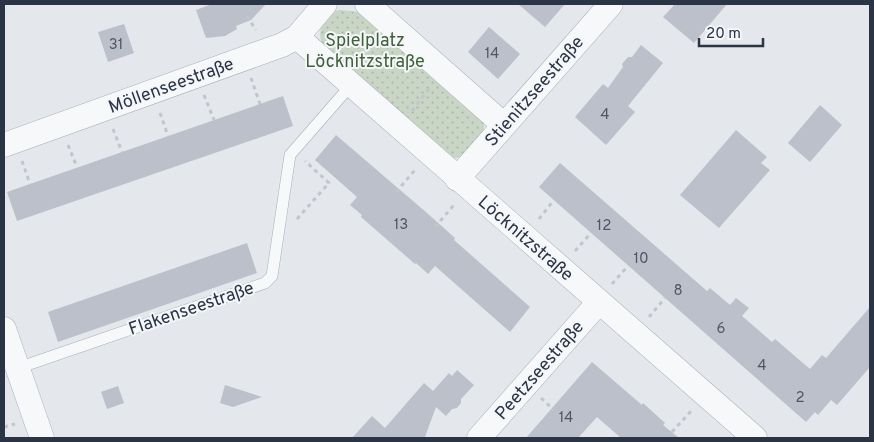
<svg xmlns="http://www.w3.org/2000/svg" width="874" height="442" font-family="Overpass,sans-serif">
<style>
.park{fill:url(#park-dots)}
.building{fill:#bbc0ca}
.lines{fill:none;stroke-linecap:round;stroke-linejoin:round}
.lane-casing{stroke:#a9aeb7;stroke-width:12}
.street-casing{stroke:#a9aeb7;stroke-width:25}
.path{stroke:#c2c5cb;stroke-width:3;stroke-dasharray:4 4;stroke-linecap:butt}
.lane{stroke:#f7f8fa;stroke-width:11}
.street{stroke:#f7f8fa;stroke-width:24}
.labels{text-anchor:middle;stroke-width:4;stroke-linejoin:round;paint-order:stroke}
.number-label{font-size:15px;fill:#4f5766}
.park-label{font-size:18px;fill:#3f6138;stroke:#f4f6f9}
.street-label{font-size:18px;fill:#2b3445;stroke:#f4f6f9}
</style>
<defs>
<pattern id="park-dots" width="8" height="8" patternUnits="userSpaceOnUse" patternTransform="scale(1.25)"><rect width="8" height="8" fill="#c9d6c5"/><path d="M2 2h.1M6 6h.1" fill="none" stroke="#adb8ab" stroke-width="1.8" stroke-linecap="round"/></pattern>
</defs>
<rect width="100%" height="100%" fill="#e4e7ec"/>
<path class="park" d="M340 10 358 12 372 18 484 123V132L464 156 449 159 323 48C317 30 321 25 332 11Z"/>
<g class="building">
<polygon points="212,4 266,4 251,20 236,26 237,29 225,36 206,38 196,10"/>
<polygon points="518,4 565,4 545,27"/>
<polygon points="675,4 727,4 694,43 663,17"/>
<polygon points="124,24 134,53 108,62 98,32"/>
<polygon points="489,27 520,54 498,79 468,52"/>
<polygon points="641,45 663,63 628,106 635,112 606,145 575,117 603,84 608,88 623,67 622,64 628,57 632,57"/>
<polygon points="283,96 293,126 17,221 7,192"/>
<polygon points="820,105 842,125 810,162 788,143"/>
<polygon points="736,130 767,157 761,163 770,170 719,228 680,195"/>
<polygon points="336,135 427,213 455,238 454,240 530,307 510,332 435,266 428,274 416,263 415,264 361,217 362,215 350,205 357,197 315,160"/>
<polygon points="560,163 707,291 710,288 730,305 736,298 749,308 742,316 772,342 775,339 810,369 822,355 826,358 870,307 870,367 837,405 831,400 818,415 815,412 806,422 539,187"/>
<polygon points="247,243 257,273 58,342 48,312"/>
<polygon points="592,362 642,405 643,403 665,423 663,425 679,438 621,438 597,417 578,438 526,438"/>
<polygon points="457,370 474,385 461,399 461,403 457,408 452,409 446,416 436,407 425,437 352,438 372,416 385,428 424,383 433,391 449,373 452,376"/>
<polygon points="225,385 262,397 233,407 220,403"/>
<polygon points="118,386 124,403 107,409 101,392"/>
</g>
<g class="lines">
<g class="lane-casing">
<polyline id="lane" points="18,368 265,283 272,276 290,155 351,85"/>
</g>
<g class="street-casing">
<g id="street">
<polyline points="367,4 504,125"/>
<polyline points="297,37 755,438"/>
<polyline points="4,145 282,45 297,37 325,4"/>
<polyline points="457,179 611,4"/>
<polyline points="4,329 42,438"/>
<polyline points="479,438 599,302"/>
</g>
</g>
<g class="path">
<polyline points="247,16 256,30"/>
<polyline points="251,78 260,104"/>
<polyline points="204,95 214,120"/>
<polyline points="412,111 428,90 430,91"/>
<polyline points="160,113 168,136"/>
<polyline points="113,129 122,152"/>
<polyline points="68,145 77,167"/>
<polyline points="22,161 30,184"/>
<polyline points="396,192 415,170"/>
<polyline points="297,219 329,183 305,161"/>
<polyline points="539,219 554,200"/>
<polyline points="435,227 454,205"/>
<polyline points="575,251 591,233"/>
<polyline points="612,284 628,266"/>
<polyline points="649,317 665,298"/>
<polyline points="541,398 554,410"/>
<polyline points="4,427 15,424"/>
<polyline points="672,432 692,410"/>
</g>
<use href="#lane" class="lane"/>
<use href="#street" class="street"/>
</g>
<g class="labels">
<g class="number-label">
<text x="116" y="49">31</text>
<text x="492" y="58">14</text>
<text x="605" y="119">4</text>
<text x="401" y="229">13</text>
<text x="604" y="230">12</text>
<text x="641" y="263">10</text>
<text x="678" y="295">8</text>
<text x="721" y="333">6</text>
<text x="762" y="370">4</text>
<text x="800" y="402">2</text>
<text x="566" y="422">14</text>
</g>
<g class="park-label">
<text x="365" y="46">Spielplatz<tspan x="365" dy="21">Löcknitzstraße</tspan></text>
</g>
<g class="street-label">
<text transform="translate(171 85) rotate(-20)" y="6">Möllenseestraße</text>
<text transform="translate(534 91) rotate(-49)" y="6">Stienitzseestraße</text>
<text transform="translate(526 238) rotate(41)" y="6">Löcknitzstraße</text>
<text transform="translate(191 308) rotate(-19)" y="6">Flakenseestraße</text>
<text transform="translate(539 370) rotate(-49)" y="6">Peetzseestraße</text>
</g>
</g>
<rect width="874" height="442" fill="none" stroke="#2b3445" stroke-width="10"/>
<path d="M699 38v8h64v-8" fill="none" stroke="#2b3445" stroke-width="2.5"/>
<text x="706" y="38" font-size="15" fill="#2b3445" stroke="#f4f6f9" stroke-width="4" paint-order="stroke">20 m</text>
</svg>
